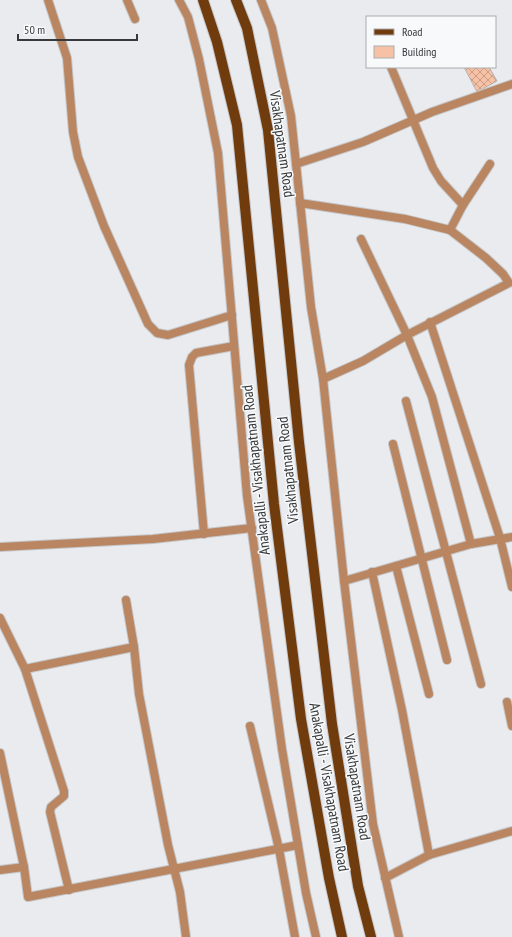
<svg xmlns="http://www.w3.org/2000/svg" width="512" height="937" font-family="'PT Sans Narrow',sans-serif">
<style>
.building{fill:url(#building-cross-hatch);stroke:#b6b2b1}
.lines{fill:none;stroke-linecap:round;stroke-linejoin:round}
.minor-casing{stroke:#c6c7ca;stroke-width:10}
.tertiary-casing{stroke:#c6c7ca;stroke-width:10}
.primary-casing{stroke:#c6c7ca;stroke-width:12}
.minor{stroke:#b98661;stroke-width:8}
.tertiary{stroke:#b98661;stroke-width:8}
.primary{stroke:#703c0d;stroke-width:10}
.labels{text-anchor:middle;stroke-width:3;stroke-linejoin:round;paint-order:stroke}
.street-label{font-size:15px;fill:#38393a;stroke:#f7f9fb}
</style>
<defs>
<pattern id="building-cross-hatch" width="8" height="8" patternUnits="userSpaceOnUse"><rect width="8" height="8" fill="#f6c1a4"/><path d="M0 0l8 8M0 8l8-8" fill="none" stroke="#c89e87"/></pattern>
</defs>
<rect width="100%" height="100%" fill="#e9ebee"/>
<polygon class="building" points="464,67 489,67 497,81 477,92"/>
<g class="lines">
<g class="minor-casing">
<g id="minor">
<polyline points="48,0 67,58 73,132 78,157 104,226 148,324 157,333 168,335 232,315"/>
<polyline points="127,0 135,19"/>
<polyline points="391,67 433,168 441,181 463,205"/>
<polyline points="296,164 363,142 432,112 512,84"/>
<polyline points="300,203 405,219 450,230 486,258 503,274 509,283 407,335 363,361 323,379"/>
<polyline points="450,230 463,205 490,164"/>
<polyline points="361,239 407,335 432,397 471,544"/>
<polyline points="430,322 500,538 512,587"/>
<polyline points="406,401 481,684"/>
<polyline points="393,444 447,660"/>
<polyline points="204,534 189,365 192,357 196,353 234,346"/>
<polyline points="0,547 153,539 252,528"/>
<polyline points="396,566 429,694"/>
<polyline points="372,572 402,710 429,855"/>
<polyline points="344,581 471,544 512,537"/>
<polyline points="126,600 134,647 139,694 168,845 180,892 186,937"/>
<polyline points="0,618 25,669 64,791 64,796 51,807 50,812 69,890"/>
<polyline points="25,669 134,647"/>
<polyline points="507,702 512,726"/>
<polyline points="250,726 279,849 295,937"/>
<polyline points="0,753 24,867 28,897 298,845"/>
<polyline points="0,870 24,867"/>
<polyline points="385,878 429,855 512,831"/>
</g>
</g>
<g class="tertiary-casing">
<g id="tertiary">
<polyline points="179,0 188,17 199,59 218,153 247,496 282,749 306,893 316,937"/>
<polyline points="261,0 272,28 291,116 311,307 323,379 344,581 373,824 399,937"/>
</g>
</g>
<g class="primary-casing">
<g id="primary">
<polyline points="203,0 217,42 237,125 274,504 301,719 329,878 342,937"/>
<polyline points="236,0 247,28 268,130 299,442 332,724 358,886 371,937"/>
</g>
</g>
<use href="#minor" class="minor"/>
<use href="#tertiary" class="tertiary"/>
<use href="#primary" class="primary"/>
</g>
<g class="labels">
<g class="street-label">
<text transform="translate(282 144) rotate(82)" y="5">Visakhapatnam Road</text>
<text transform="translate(256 470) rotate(-96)" y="5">Anakapalli - Visakhapatnam Road</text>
<text transform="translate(288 470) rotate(-96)" y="5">Visakhapatnam Road</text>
<text transform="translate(329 787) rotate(80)" y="5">Anakapalli - Visakhapatnam Road</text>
<text transform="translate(357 787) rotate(81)" y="5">Visakhapatnam Road</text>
</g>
</g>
<rect x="366" y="16" width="130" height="52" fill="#f7f9fb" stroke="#abacae"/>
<rect x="374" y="29" width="20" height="6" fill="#703c0d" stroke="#abacae"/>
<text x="402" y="36" font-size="12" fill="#38393a">Road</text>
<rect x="374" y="46" width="20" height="12" fill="#f6c1a4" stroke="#abacae"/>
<text x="402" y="56" font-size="12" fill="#38393a">Building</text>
<path d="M18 34v6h119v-6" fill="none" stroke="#38393a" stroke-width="2"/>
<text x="24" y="34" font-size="12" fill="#38393a" stroke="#f7f9fb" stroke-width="3" paint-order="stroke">50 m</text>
</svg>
